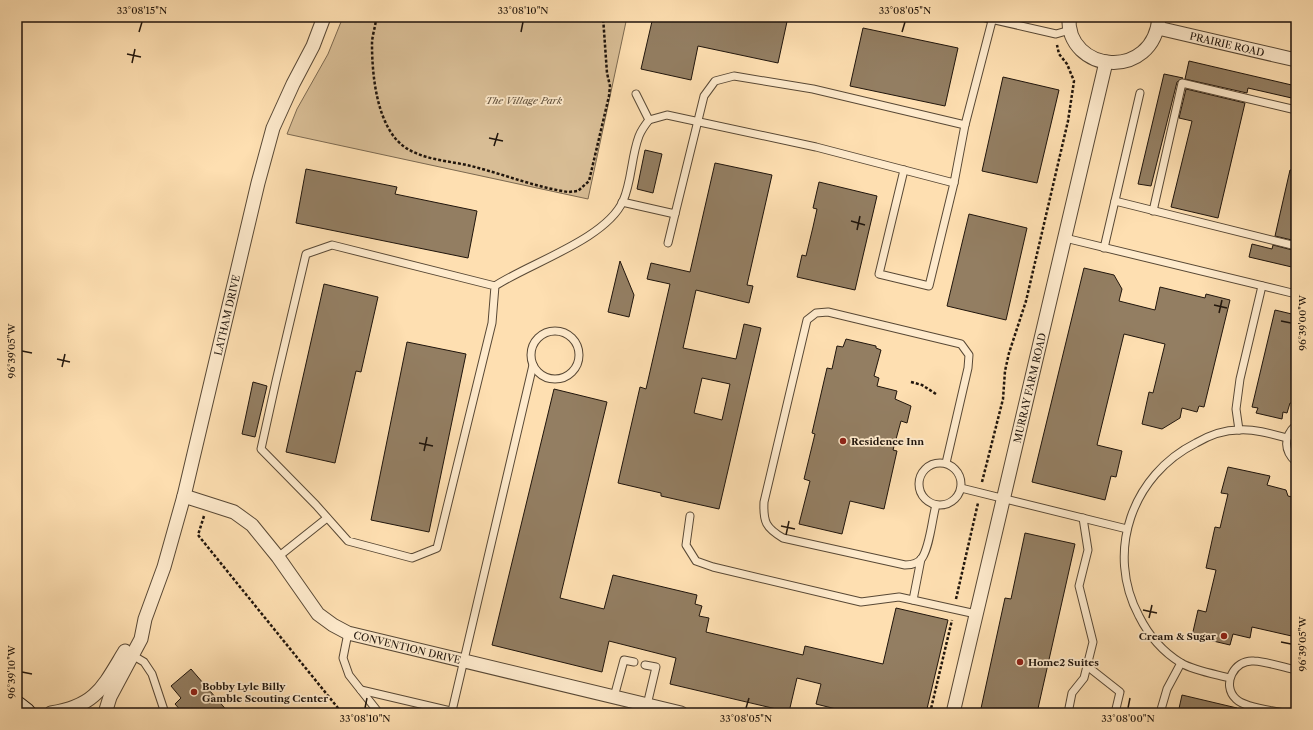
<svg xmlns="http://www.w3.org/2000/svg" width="1313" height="730" font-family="'Libre Caslon Text',serif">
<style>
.green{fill:#d8bd95;stroke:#7c6950}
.building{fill:#937e62;stroke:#20150c;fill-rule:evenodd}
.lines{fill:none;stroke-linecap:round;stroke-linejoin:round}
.lane-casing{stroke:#584835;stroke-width:9}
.street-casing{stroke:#584835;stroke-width:15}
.secondary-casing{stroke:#20150c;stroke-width:21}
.path{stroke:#20150c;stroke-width:2.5;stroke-dasharray:3 2;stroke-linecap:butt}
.lane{stroke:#feeacc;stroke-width:7}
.street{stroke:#feeacc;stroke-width:13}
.secondary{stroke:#feeacc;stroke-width:19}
.ticks{fill:none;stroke:#20150c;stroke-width:1.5}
.poi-dot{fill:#8f2418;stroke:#feeacc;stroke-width:1.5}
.labels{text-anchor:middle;stroke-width:3.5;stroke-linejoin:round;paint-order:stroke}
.street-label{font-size:10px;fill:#20150c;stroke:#feeacc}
.park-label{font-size:10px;font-style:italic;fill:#60503c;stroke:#feeacc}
.poi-label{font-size:10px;font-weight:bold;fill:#20150c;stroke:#feeacc;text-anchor:start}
.neatline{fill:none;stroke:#20150c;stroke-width:1.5}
.ticks-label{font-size:10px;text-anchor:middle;fill:#20150c}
</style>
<rect width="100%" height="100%" fill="#fedfb1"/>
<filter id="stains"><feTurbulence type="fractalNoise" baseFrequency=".005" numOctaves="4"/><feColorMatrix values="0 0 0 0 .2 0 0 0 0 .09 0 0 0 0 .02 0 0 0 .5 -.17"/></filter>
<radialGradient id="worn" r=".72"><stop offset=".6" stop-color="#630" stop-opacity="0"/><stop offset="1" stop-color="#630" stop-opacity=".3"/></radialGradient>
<polygon class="green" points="343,17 627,17 588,199 287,134 297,109 328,54"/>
<g class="building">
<polygon points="653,17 788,17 778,63 698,46 691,80 641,69"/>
<polygon points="863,28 958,48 945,106 850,86"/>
<polygon points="1189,61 1296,86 1296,99 1248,88 1247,93 1185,79"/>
<polygon points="1164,74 1183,78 1177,82 1151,186 1138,184"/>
<polygon points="1003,77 1059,90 1037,183 982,171"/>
<polygon points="1186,89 1245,103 1218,218 1171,207 1192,121 1179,118"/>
<polygon points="645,150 662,154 653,193 637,189"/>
<path d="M715 163 772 175 747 285 753 286 749 303 696 290 683 348 736 359 744 324 761 328 719 509 661 496V493L618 483 640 387 646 389 670 284 647 279 651 263 690 272ZM702 378 730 384 722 420 694 413Z"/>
<polygon points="306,169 397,187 395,194 477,211 468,258 296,223"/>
<polygon points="1290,170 1296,170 1296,241 1275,236"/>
<polygon points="819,182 877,196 855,290 797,277 802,255 806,256 813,227 817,209 813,208"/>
<polygon points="969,214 1027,228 1006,320 947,306"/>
<polygon points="1252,244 1272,249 1273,245 1296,251 1296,268 1249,257"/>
<polygon points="620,261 634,295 629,317 608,312"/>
<polygon points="1084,268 1114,275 1122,289 1119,301 1155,310 1160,287 1205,298 1206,294 1230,300 1204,407 1199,406 1197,412 1182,408 1180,418 1162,429 1142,424 1149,392 1153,393 1165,344 1124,334 1097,445 1122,451 1116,477 1111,476 1105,500 1032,482"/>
<polygon points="324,284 378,297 361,372 356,371 335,463 286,452"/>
<polygon points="1275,310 1296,315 1296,404 1290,403 1287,413 1283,412 1282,419 1256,413 1258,408 1252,407"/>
<polygon points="846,339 876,346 876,348 881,350 874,376 879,378 877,386 897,391 895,399 911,406 907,423 901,421 893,450 897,451 884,509 850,501 842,534 799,524 810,481 804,479 815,434 812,433 827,368 832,369 837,346 843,347"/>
<polygon points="407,342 466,354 429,532 371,520"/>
<polygon points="253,382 267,386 255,437 242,434"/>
<polygon points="554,389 607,402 560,598 604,609 613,575 697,595 695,604 702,606 699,616 709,618 706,632 803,655 805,646 883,664 896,608 948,620 926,713 852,713 816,704 821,684 797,678 789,712 670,684 676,658 609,641 602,672 492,645"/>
<polygon points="1228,467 1270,476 1267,485 1286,490 1288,496 1296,498 1296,637 1252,627 1250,638 1233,634 1230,645 1192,636 1198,610 1206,612 1216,570 1206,568 1215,527 1220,528 1228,494 1221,493"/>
<polygon points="1025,533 1075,544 1037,713 980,713 1005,598 1011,599"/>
<polygon points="191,669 229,713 183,713 175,704 181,698 171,686"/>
<polygon points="1182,695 1237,708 1237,713 1178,713"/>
</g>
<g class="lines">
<g class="lane-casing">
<g id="lane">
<polyline points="982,17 1056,34 1070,30"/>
<polyline points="636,94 649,120"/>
<polyline points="904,170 879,274 929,286 954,183"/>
<polyline points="1115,201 1296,246"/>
<polyline points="622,202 675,214 704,96 715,81 734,76 813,89 965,125"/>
<polyline points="1153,211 1182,83 1296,110"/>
<polyline points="1065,238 1296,294"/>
<polyline points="668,243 675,214"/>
<polyline points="1104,248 1140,93"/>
<path d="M495 286 332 245 306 254 276 381 261 449 316 505 348 541 412 558 437 548 492 323 495 286C530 263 606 239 623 201 632 181 631 157 639 136 641 131 645 125 649 120L667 115 816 147 954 183 965 125 993 17"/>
<circle cx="555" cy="355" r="24"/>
<path d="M1296 425C1283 437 1284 451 1296 462"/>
<polyline points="1239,430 1236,409 1240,379 1262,286"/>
<circle cx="940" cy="484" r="21"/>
<polyline points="961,488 1127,529"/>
<path d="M936 505C932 519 930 546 922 558 918 564 911 565 905 565L783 538C766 528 763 522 764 502L807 320 816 313 828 312 961 344 969 355 968 368 946 463"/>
<polyline points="690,516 686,545 696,561 713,567 861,602 899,597 976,614"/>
<polyline points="278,557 327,518"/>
<polyline points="913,600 921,559"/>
<polyline points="348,633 343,658 349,675 379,713"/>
<polyline points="132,655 144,662 152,674 165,713"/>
<polyline points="645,665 656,667 647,705"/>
<polyline points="1087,666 1120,692 1115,713"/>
<path d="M1230 678C1215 674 1195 671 1181 663 1163 652 1148 634 1139 616 1105 552 1132 475 1196 443 1208 436 1224 430 1239 430 1255 429 1272 434 1287 438"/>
<polyline points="361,690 459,713"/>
<polyline points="614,697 624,660 634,662"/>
<polyline points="452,711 533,365"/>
<polyline points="1068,713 1072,693 1084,678 1093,642 1079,586 1088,550 1083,518"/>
<polyline points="1160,713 1167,689 1181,663"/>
<path d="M1283 713C1271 710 1245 708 1236 699 1221 685 1234 659 1254 661 1268 662 1283 667 1296 670"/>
</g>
</g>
<g class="street-casing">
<g id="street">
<path d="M1069 17C1066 73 1154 82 1159 17"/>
<path id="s1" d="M1158 28 1296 60"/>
<path id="s2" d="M184 496 234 512 252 525 278 557 318 614 333 625 348 633 681 713"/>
<path d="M51 713C96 706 103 687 125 651"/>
<path id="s3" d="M105 713 110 697 141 639 145 619 164 567 184 496 258 183 273 128 293 84 313 46 324 17"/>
<path id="s4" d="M953 713 1106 62"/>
</g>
</g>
<g class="secondary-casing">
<polyline id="secondary" points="17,706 26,713"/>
</g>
<g class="path">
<path d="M376 17C376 26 372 35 372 44 372 76 377 129 406 148 425 160 450 161 471 166 503 174 535 187 568 192L578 191 589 181 609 96 610 86 607 73 603 17"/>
<polyline points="911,382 922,385 936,394"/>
<polyline points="982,482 1003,399 1005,371 1009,353 1026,301 1068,121 1074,81 1067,64 1059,54 1057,45"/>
<polyline points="204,516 198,535 342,713"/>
<polyline points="956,599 978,503"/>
<polyline points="930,713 952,620"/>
</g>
<use href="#lane" class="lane"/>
<use href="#street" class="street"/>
<use href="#secondary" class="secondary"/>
</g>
<path class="ticks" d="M139 32 142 22M521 32 523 22M902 32 905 22M127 54 141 57M132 63 135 49M489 138 503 141M494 146 498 133M851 221 865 225M857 230 860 216M1214 305 1227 308M1219 313 1222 300M1281 321 1291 323M22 351 32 353M57 359 70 362M62 367 65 354M419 443 433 446M424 451 427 437M781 526 795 529M786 535 789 521M1143 610 1157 613M1149 618 1152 605M1281 642 1291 644M22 672 32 674M365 708 367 698M746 708 749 698M1128 708 1130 698"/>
<g class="poi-dot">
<circle cx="843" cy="441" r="4"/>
<circle cx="1224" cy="636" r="4"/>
<circle cx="1020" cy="662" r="4"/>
<circle cx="194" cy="692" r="4"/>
</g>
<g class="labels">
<g class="street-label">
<text dy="4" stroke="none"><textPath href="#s1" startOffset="71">PRAIRIE ROAD</textPath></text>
<text dy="4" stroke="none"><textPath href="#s3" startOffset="418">LATHAM DRIVE</textPath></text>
<text dy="4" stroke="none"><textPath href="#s4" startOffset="334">MURRAY FARM ROAD</textPath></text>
<text dy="4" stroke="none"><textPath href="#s2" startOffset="282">CONVENTION DRIVE</textPath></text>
</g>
<g class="park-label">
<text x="524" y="104">The Village Park</text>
</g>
<g class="poi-label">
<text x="851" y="445">Residence Inn</text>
<text x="1216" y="640" text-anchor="end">Cream &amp; Sugar</text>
<text x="1028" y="666">Home2 Suites</text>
<text x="202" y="690">Bobby Lyle Billy<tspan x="202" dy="12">Gamble Scouting Center</tspan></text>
</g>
</g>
<rect width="1313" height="730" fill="none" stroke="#fedfb1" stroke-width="44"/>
<rect x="22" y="22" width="1269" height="686" class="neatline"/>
<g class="ticks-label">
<text x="142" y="14">33°08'15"N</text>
<text x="523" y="14">33°08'10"N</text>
<text x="905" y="14">33°08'05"N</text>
<text transform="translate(1302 323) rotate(-90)" y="4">96°39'00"W</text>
<text transform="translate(11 351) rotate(-90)" y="4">96°39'05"W</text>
<text transform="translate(1302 644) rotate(-90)" y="4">96°39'05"W</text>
<text transform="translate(11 672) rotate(-90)" y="4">96°39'10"W</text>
<text x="365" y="722">33°08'10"N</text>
<text x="746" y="722">33°08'05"N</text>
<text x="1128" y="722">33°08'00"N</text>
</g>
<rect width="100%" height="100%" filter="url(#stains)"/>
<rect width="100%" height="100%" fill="url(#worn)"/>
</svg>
